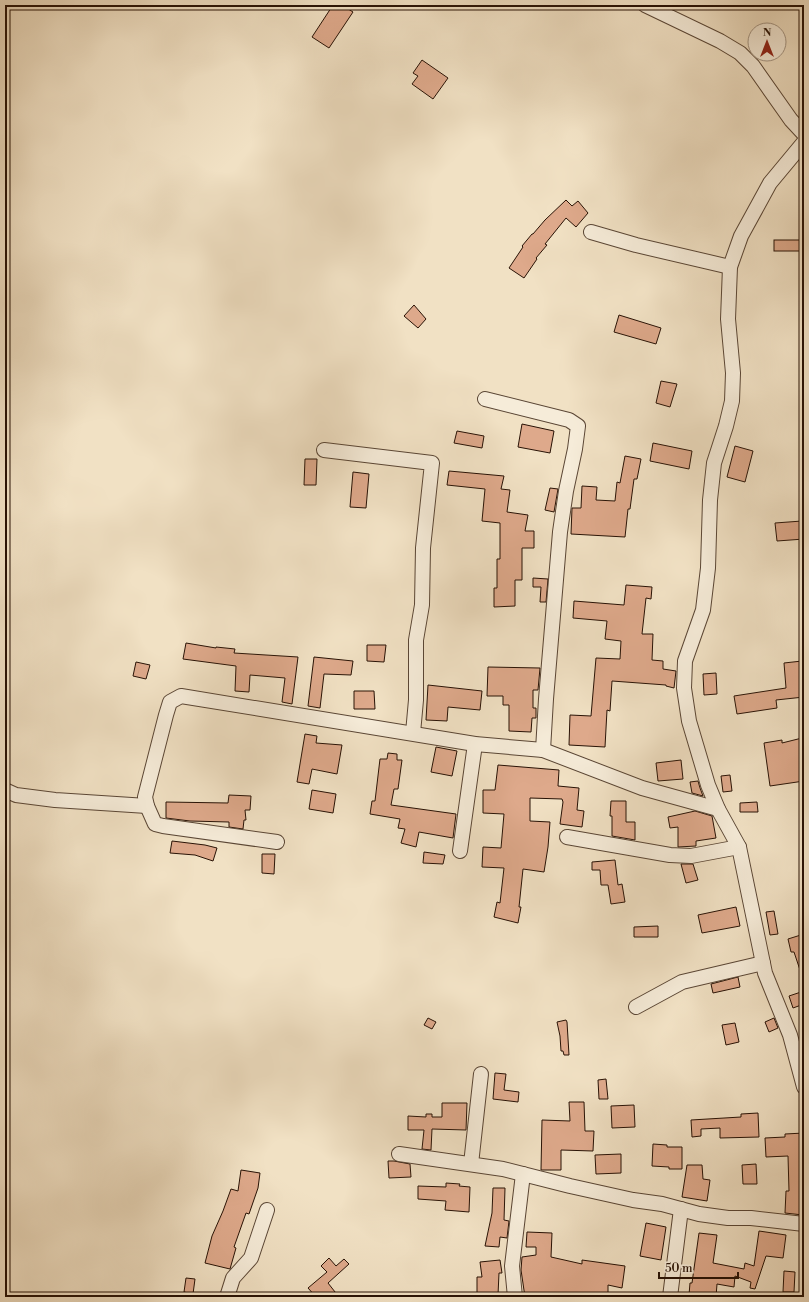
<svg xmlns="http://www.w3.org/2000/svg" width="809" height="1302" font-family="'Libre Bodoni',serif">
<style>
.building{fill:#dea98b;stroke:#281205}
.lines{fill:none;stroke-linecap:round;stroke-linejoin:round}
.minor-casing{stroke:#5a4635;stroke-width:16}
.minor{stroke:#f6ecd9;stroke-width:14}
</style>
<rect width="100%" height="100%" fill="#f1e1c4"/>
<filter id="stains"><feTurbulence type="fractalNoise" baseFrequency=".005" numOctaves="4"/><feColorMatrix values="0 0 0 0 .2 0 0 0 0 .09 0 0 0 0 .02 0 0 0 .5 -.17"/></filter>
<radialGradient id="worn" r=".72"><stop offset=".6" stop-color="#630" stop-opacity="0"/><stop offset="1" stop-color="#630" stop-opacity=".3"/></radialGradient>
<g class="building">
<polygon points="333,5 342,5 353,12 329,48 312,37"/>
<polygon points="422,60 448,78 433,99 412,84 418,76 413,73"/>
<polygon points="566,200 572,206 578,201 588,213 576,227 566,218 545,244 547,245 536,258 537,259 524,278 509,268 523,247 522,246 532,234 533,234 545,220"/>
<rect x="774" y="240" width="30" height="11"/>
<polygon points="414,305 426,319 418,328 404,316"/>
<polygon points="619,315 661,328 656,344 614,332"/>
<polygon points="661,381 677,384 670,407 656,403"/>
<polygon points="522,424 554,431 550,453 518,447"/>
<polygon points="457,431 484,436 482,448 454,443"/>
<polygon points="653,443 692,451 689,469 650,461"/>
<polygon points="735,446 753,451 745,482 727,477"/>
<polygon points="625,456 641,459 637,479 634,479 630,509 628,509 625,537 571,534 572,508 581,508 582,486 597,487 596,500 615,501 617,482 620,483"/>
<polygon points="305,459 317,459 316,485 304,485"/>
<polygon points="449,471 504,476 501,489 510,490 507,512 528,515 525,531 534,531 534,548 522,548 522,580 515,580 515,606 494,607 494,588 497,588 497,559 500,559 500,523 482,521 485,489 447,485"/>
<polygon points="353,472 369,474 366,508 350,507"/>
<polygon points="550,488 558,489 554,512 545,510"/>
<polygon points="802,521 804,539 777,541 775,523"/>
<polygon points="533,578 548,579 546,602 540,602 541,587 533,587"/>
<polygon points="626,585 652,587 651,599 646,598 642,634 653,634 652,660 663,661 663,669 676,671 674,688 666,686 666,685 612,681 610,711 607,710 605,747 569,745 570,715 591,716 596,658 620,659 621,641 605,639 607,621 573,618 574,601 624,605"/>
<polygon points="186,643 216,648 216,647 235,649 234,653 298,657 292,704 282,702 285,678 250,675 249,692 235,691 236,666 183,659"/>
<polygon points="367,645 386,645 384,662 367,661"/>
<polygon points="314,657 353,661 351,675 324,674 320,708 308,706"/>
<polygon points="802,661 804,697 776,700 777,708 737,714 734,696 786,688 784,663"/>
<polygon points="136,662 150,665 146,679 133,676"/>
<polygon points="488,667 540,668 538,690 533,690 533,708 536,708 536,718 532,718 531,732 509,731 509,705 503,705 503,696 487,696"/>
<polygon points="716,673 717,694 704,695 703,674"/>
<polygon points="428,685 482,691 480,710 448,707 447,721 426,720"/>
<polygon points="354,691 374,691 375,709 354,709"/>
<polygon points="305,734 317,736 316,743 342,745 337,774 312,769 309,784 297,782"/>
<polygon points="802,738 804,744 804,781 770,786 764,743 782,740 782,743"/>
<polygon points="436,747 457,751 452,776 431,772"/>
<polygon points="388,753 397,754 397,760 402,760 398,789 394,789 391,805 456,814 453,838 419,832 416,847 401,843 405,829 398,828 400,819 370,814 372,801 375,801 380,759 387,759"/>
<polygon points="681,760 683,779 658,781 656,763"/>
<polygon points="498,765 559,770 558,786 579,788 577,810 584,811 582,827 560,824 563,802 562,799 530,798 530,821 550,822 548,847 544,872 523,869 519,907 521,907 518,923 494,917 497,902 500,903 504,868 482,867 483,847 501,848 504,814 483,813 483,790 495,790"/>
<polygon points="730,775 732,791 723,792 721,776"/>
<polygon points="698,781 700,788 703,796 692,793 690,782"/>
<polygon points="312,790 336,794 333,813 309,809"/>
<polygon points="229,795 251,796 250,810 245,810 246,820 244,820 243,829 229,827 229,822 190,821 166,818 166,802 228,803"/>
<polygon points="611,801 626,801 626,822 635,822 635,840 612,836 612,816 610,816"/>
<polygon points="757,802 758,812 740,812 740,803"/>
<polygon points="695,811 712,816 716,838 696,841 696,846 678,847 678,827 670,828 668,817"/>
<polygon points="172,841 205,845 217,848 213,861 195,855 170,853"/>
<polygon points="424,852 445,855 443,864 423,863"/>
<polygon points="262,854 275,854 274,874 262,873"/>
<polygon points="615,860 618,885 622,884 625,902 611,904 608,885 601,885 600,870 592,870 592,862"/>
<polygon points="681,864 693,864 698,880 686,883"/>
<polygon points="736,907 740,926 702,933 698,915"/>
<polygon points="774,911 778,934 770,935 766,912"/>
<polygon points="658,926 658,937 634,937 634,927"/>
<polygon points="804,934 804,976 802,976 794,952 791,952 788,939"/>
<polygon points="738,977 740,987 713,993 711,984"/>
<polygon points="804,991 804,1004 793,1008 789,996"/>
<polygon points="428,1018 436,1022 432,1029 424,1025"/>
<polygon points="774,1018 778,1028 769,1032 765,1022"/>
<polygon points="566,1020 567,1022 569,1055 564,1055 563,1051 561,1051 560,1036 557,1022"/>
<polygon points="735,1023 739,1042 726,1045 722,1025"/>
<polygon points="495,1073 506,1074 504,1090 519,1092 518,1102 493,1099"/>
<polygon points="606,1079 608,1099 599,1099 598,1080"/>
<polygon points="569,1102 584,1102 585,1131 594,1131 593,1151 561,1150 561,1170 541,1170 542,1120 570,1121"/>
<polygon points="442,1103 467,1103 466,1130 432,1129 431,1150 422,1149 424,1130 408,1130 408,1116 426,1117 426,1114 432,1114 432,1117 442,1117"/>
<polygon points="634,1105 635,1127 612,1128 611,1106"/>
<polygon points="758,1113 759,1137 720,1138 720,1128 701,1129 701,1136 692,1137 691,1120 741,1117 741,1114"/>
<polygon points="804,1133 803,1215 785,1213 786,1191 789,1191 788,1156 766,1157 765,1138 785,1137 785,1134"/>
<polygon points="653,1144 667,1145 667,1147 682,1147 682,1169 669,1169 669,1167 652,1166"/>
<polygon points="621,1154 621,1173 596,1174 595,1155"/>
<polygon points="388,1161 394,1161 410,1164 411,1177 389,1178"/>
<polygon points="756,1164 757,1184 743,1184 742,1165"/>
<polygon points="687,1165 702,1165 703,1179 710,1180 707,1201 682,1197"/>
<polygon points="241,1170 260,1173 258,1188 249,1214 246,1213 234,1247 236,1248 230,1269 205,1263 212,1236 223,1211 231,1189 238,1191"/>
<polygon points="446,1183 460,1184 459,1186 470,1187 469,1212 445,1210 446,1201 418,1199 418,1186 446,1187"/>
<polygon points="493,1188 505,1188 504,1220 509,1221 507,1238 500,1237 499,1247 485,1246 492,1213"/>
<polygon points="646,1223 666,1227 661,1260 640,1256"/>
<polygon points="759,1231 786,1235 783,1258 766,1256 755,1289 750,1288 751,1282 735,1276 734,1287 717,1284 716,1297 689,1295 690,1283 692,1283 699,1233 717,1235 713,1263 744,1269 745,1263 754,1266"/>
<polygon points="527,1232 552,1233 551,1257 582,1264 582,1260 625,1266 622,1288 608,1285 608,1297 525,1297 521,1270 522,1257 536,1255 536,1247 526,1247"/>
<polygon points="329,1258 336,1266 344,1259 349,1264 328,1283 339,1297 316,1297 308,1288 327,1272 321,1266"/>
<polygon points="500,1260 502,1273 499,1273 498,1295 477,1294 477,1277 482,1277 480,1262"/>
<polygon points="784,1271 795,1272 794,1292 783,1292"/>
<polygon points="186,1278 195,1279 193,1294 184,1292"/>
</g>
<g class="lines">
<g class="minor-casing">
<g id="minor">
<polyline points="645,5 720,41 740,53 753,66 791,120 804,134"/>
<polyline points="804,142 770,183 741,236 730,267 728,319 733,373 732,401 726,426 714,463 710,500 708,568 703,610 685,661 684,688 689,721 708,785 718,809 739,847 765,973 790,1035 804,1087"/>
<polyline points="591,232 636,245 730,267"/>
<polyline points="485,399 569,420 578,426 575,449 566,491 560,532 546,699 543,750"/>
<polyline points="324,450 432,463 423,548 422,605 416,640 416,700 413,733"/>
<polyline points="5,790 16,795 55,800 147,806"/>
<polyline points="567,837 670,855 691,856 739,847"/>
<polyline points="277,842 163,826 155,824 147,806 145,797 166,715 170,702 181,696 475,744 543,750 642,788 718,809"/>
<polyline points="460,851 475,744"/>
<polyline points="636,1007 682,982 763,963"/>
<polyline points="399,1154 503,1169 570,1186 633,1200 662,1204 699,1214 728,1218 751,1218 804,1224"/>
<polyline points="471,1164 481,1074"/>
<polyline points="227,1297 233,1278 251,1258 267,1210"/>
<polyline points="515,1297 512,1266 523,1174"/>
<polyline points="670,1297 681,1209"/>
</g>
</g>
<use href="#minor" class="minor"/>
</g>
<rect width="809" height="1302" fill="none" stroke="#f1e1c4" stroke-width="20"/>
<rect x="6" y="6" width="797" height="1290" fill="none" stroke="#281205" stroke-width="2"/>
<rect x="10" y="10" width="789" height="1282" fill="none" stroke="#281205"/>
<g transform="translate(767 42)"><circle r="19" fill="#f6ecd9" stroke="#a49584"/>
<path d="M0-3L7 15L0 10L-7 15Z" fill="#8f2418"/>
<text y="-6" font-size="11" font-weight="bold" text-anchor="middle" fill="#281205">N</text>
</g>
<path d="M659 1272v6h79v-6" fill="none" stroke="#281205" stroke-width="2"/>
<text x="665" y="1272" font-size="12" fill="#281205" stroke="#f6ecd9" stroke-width="3" paint-order="stroke">50 m</text>
<rect width="100%" height="100%" filter="url(#stains)"/>
<rect width="100%" height="100%" fill="url(#worn)"/>
</svg>
